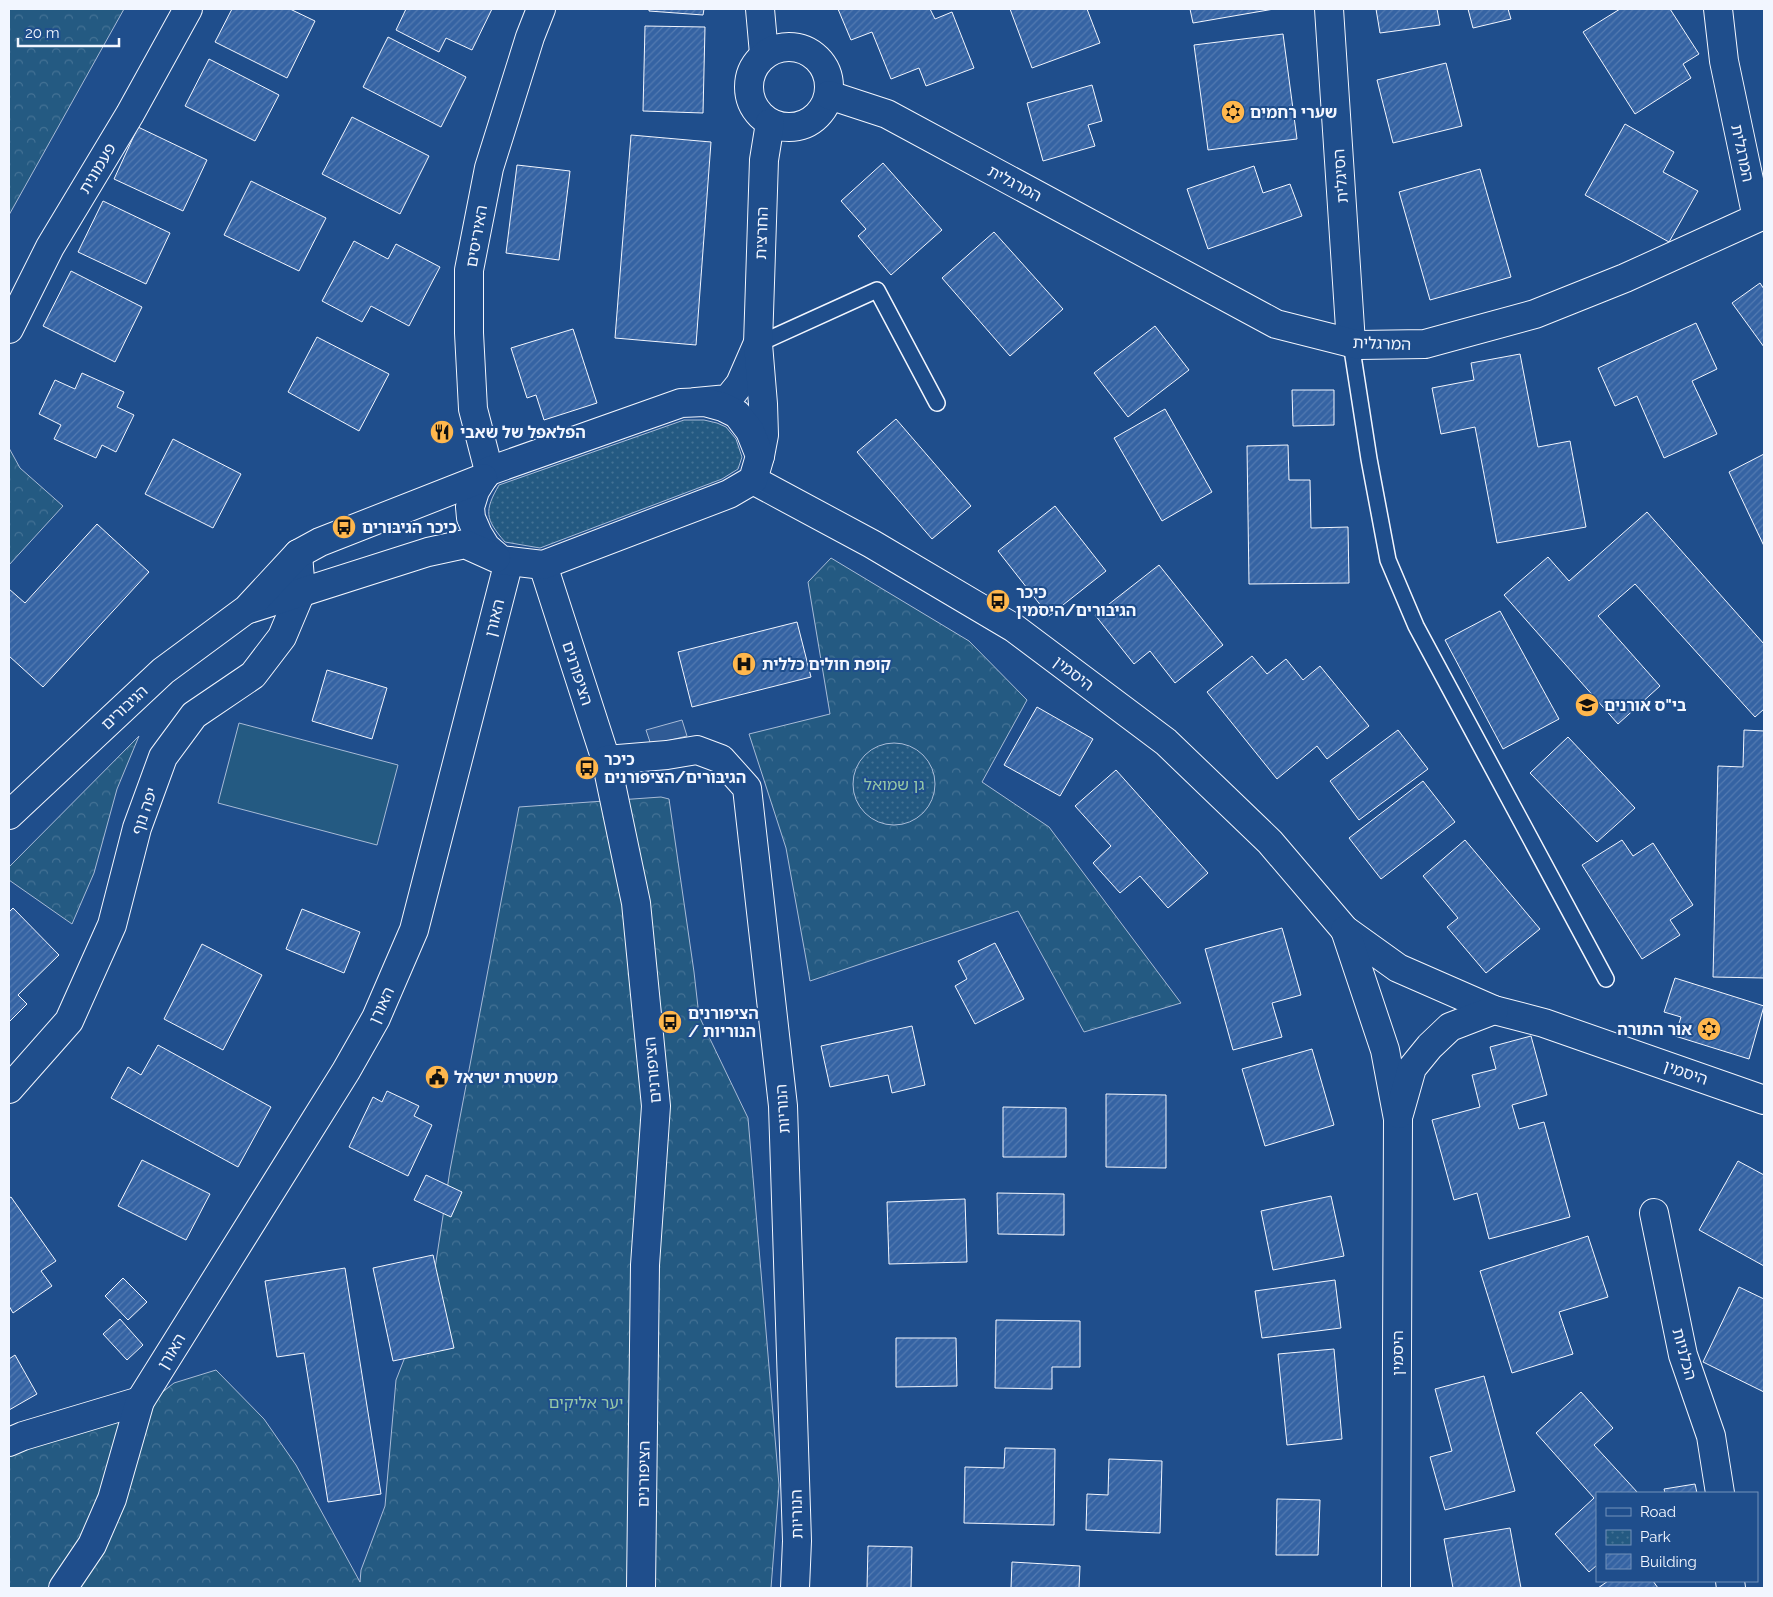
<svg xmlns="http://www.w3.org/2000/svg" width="1773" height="1597" font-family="Raleway,'Noto Sans Hebrew',sans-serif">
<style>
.green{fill:#245a82;stroke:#a8bbd7}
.forest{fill:url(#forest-crowns);stroke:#a8bbd7}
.park{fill:url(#park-dots);stroke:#a8bbd7}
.parking{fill:#305b95;stroke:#a8bbd7}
.building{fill:url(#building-hatch);stroke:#f2f6ff}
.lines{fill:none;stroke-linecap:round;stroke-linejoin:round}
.lane-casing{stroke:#f2f6ff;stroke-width:18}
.street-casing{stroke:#f2f6ff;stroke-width:30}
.secondary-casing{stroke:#f2f6ff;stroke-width:30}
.lane{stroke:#1f4e8c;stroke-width:15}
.street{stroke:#1f4e8c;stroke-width:28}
.secondary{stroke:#1f4e8c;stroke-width:28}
.labels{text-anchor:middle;stroke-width:4;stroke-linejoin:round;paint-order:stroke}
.poi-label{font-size:16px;font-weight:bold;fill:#f2f6ff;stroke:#1f4e8c;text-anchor:start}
.street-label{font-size:16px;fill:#f2f6ff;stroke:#1f4e8c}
.park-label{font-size:16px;fill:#97c8a6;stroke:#1f4e8c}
</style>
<defs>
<pattern id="forest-crowns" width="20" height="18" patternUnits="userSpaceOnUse" patternTransform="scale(1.25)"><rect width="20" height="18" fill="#245a82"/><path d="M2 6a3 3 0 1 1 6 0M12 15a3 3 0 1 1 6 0" fill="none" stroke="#447295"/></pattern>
<pattern id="park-dots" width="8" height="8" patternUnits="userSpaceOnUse" patternTransform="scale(1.25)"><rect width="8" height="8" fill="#245a82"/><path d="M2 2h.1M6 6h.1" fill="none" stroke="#447295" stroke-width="1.8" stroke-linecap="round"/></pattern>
<pattern id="building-hatch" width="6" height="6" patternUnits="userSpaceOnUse" patternTransform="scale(1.25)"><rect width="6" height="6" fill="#3563a3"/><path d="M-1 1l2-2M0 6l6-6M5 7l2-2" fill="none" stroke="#537ab1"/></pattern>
</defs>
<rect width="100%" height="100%" fill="#1f4e8c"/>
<polygon class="green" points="239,723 398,765 377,845 218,803"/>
<g class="forest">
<polygon points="9,9 124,9 9,215"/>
<polygon points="9,448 20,468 63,506 9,565"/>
<polygon points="831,558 969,641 1027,700 982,782 1049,827 1181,1003 1084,1032 1018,911 810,981 786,848 749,734 830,714 808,582"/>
<polygon points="139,736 117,789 94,873 72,924 9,880 9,867"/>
<polygon points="661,797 669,799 694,972 699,1016 748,1118 779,1485 771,1588 9,1588 9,1441 138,1411 174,1383 216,1370 264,1419 296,1465 360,1582 361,1570 385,1506 396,1380 432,1288 450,1170 519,807"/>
</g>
<g class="park">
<path d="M684 420H704L717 423 726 427 736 439 742 457 738 469 722 479 540 548 505 542C485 519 484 511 499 485Z"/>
<circle cx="894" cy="784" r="41"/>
</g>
<polygon class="parking" points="682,720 687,736 651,745 646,730"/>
<g class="building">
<polygon points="232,9 290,9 315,21 287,78 215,42"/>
<polygon points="406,9 492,9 472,50 446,38 439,52 396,30"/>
<polygon points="649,9 704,9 703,15 649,11"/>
<polygon points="838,9 930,9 935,19 952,12 974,68 926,86 919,68 891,79 872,32 851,40"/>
<polygon points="1010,9 1087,9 1100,43 1032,68"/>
<polygon points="1190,9 1274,9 1193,23"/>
<polygon points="1376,9 1437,9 1440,25 1380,33"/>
<polygon points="1468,9 1508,9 1511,19 1473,28"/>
<polygon points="1620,9 1670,9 1699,54 1683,64 1691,78 1635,114 1583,32"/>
<polygon points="645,26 705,27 703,113 643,111"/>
<polygon points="1283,34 1297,139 1208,150 1194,45"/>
<polygon points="388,37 466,77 441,127 363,87"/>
<polygon points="209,59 279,95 255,141 185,106"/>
<polygon points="1446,63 1462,126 1393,143 1377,80"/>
<polygon points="1092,85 1102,121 1088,125 1095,146 1043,161 1027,103"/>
<polygon points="352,117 429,156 400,214 322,174"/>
<polygon points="1625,124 1674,152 1663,172 1698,191 1669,242 1585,195"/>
<polygon points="138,127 207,160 183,211 114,179"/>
<polygon points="631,135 711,142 696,345 615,338"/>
<polygon points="883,163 942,230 891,275 858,236 866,229 841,201"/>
<polygon points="517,165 570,171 559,260 506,253"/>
<polygon points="1254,166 1263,193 1290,184 1302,216 1208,249 1187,189"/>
<polygon points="1480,169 1511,277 1430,300 1399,192"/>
<polygon points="251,181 326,218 299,271 224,235"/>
<polygon points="103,201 170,233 146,284 78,252"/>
<polygon points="994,232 1063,309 1010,356 942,278"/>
<polygon points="354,241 388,259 396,244 440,267 409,326 371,306 362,322 322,301"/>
<polygon points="71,271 142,307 115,362 43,326"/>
<polygon points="1760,283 1764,289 1764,347 1732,303"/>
<polygon points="1696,323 1717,369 1692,381 1717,434 1664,458 1637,396 1615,406 1598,368"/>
<polygon points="1155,326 1189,370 1128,417 1094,373"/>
<polygon points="573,329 597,403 544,420 536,395 527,398 511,348"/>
<polygon points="317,337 389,374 359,431 288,392"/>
<polygon points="1520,354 1538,447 1570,441 1586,527 1497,543 1475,427 1441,434 1432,388 1474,380 1471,363"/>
<polygon points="82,373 124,392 117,407 134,415 116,452 102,445 96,458 54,439 61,425 39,414 55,380 75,389"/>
<polygon points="1292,390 1334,390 1334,425 1293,426"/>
<polygon points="1165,409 1212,492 1162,521 1114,438"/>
<polygon points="896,419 971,506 932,539 857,452"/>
<polygon points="173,439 241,474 213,528 145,494"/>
<polygon points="1288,445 1289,480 1310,480 1311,528 1348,527 1349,583 1249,584 1247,446"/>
<polygon points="1764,454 1764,546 1729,472"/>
<polygon points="1055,506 1106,571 1049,616 998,551"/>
<polygon points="1647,512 1764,644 1764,709 1755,717 1635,584 1598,616 1660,686 1618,724 1504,595 1548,557 1569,581"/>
<polygon points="97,524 149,572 43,687 9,656 9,589 25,603"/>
<polygon points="1159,565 1223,645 1175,683 1150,651 1134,664 1095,615"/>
<polygon points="1500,611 1559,719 1503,749 1445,640"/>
<polygon points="797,622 811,677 692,707 678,652"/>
<polygon points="1252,656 1267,674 1286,659 1303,680 1320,666 1369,726 1327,759 1317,746 1277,779 1207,692"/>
<polygon points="327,670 387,688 372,739 312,721"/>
<polygon points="1037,707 1093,739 1060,796 1004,765"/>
<polygon points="1398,730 1428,769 1359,820 1330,781"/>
<polygon points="1744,730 1764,731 1764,978 1713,977 1718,766 1743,767"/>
<polygon points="1568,737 1635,808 1597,842 1530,773"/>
<polygon points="1116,770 1208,873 1168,908 1140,876 1120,893 1093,863 1111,846 1075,806"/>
<polygon points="1423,781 1455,822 1381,879 1349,838"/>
<polygon points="1465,840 1540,929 1486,973 1447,927 1458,918 1423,876"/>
<polygon points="1622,840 1633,856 1653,843 1693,905 1670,920 1680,935 1642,959 1582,865"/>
<polygon points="13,908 59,955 18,995 27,1004 9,1022 9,912"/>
<polygon points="302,909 360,932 344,973 286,949"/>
<polygon points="1282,928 1301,995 1272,1003 1282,1037 1233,1050 1205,949"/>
<polygon points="995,943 1024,999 975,1024 955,986 967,979 958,961"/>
<polygon points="202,944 262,975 223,1050 164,1019"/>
<polygon points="1675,978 1764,1006 1749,1059 1675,1036 1681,1017 1664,1012"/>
<polygon points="912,1026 925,1085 892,1093 888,1075 830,1087 821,1046"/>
<polygon points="1531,1036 1547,1095 1512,1105 1519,1129 1544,1122 1570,1217 1489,1239 1477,1193 1454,1200 1432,1120 1480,1107 1472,1075 1496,1069 1490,1047"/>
<polygon points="158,1045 271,1107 238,1167 111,1098 128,1067 141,1075"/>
<polygon points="1312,1049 1334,1125 1265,1146 1242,1069"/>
<polygon points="387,1091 419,1106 414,1116 432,1125 408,1176 349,1147 373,1097 382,1102"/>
<polygon points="1106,1094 1166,1095 1166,1168 1106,1167"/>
<polygon points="1003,1107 1066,1108 1066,1157 1003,1157"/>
<polygon points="142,1160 210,1194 186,1240 118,1206"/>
<polygon points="1738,1161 1764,1175 1764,1266 1699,1230"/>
<polygon points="426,1175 462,1192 451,1217 414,1200"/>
<polygon points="997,1193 1064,1194 1064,1235 998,1234"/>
<polygon points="1331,1196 1344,1256 1273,1270 1261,1211"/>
<polygon points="11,1197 56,1261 41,1271 52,1286 13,1313 9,1306 9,1198"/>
<polygon points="965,1199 967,1262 889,1264 887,1202"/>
<polygon points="1588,1236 1608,1297 1559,1312 1573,1354 1512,1373 1480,1271"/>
<polygon points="433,1255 454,1348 393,1361 373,1268"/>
<polygon points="345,1268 381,1494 328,1502 304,1353 277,1357 265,1281"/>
<polygon points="123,1278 147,1302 128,1320 105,1296"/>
<polygon points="1335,1280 1341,1328 1262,1338 1255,1291"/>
<polygon points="1739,1287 1764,1299 1764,1392 1703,1362"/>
<polygon points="120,1319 143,1345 127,1360 103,1334"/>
<polygon points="996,1320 1080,1321 1080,1367 1052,1367 1052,1389 995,1388"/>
<polygon points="896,1338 956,1338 957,1386 896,1387"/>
<polygon points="1334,1349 1342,1439 1287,1445 1278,1354"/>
<polygon points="15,1355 37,1394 9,1410 9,1359"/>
<polygon points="1484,1376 1515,1491 1445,1510 1430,1457 1452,1451 1435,1389"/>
<polygon points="1581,1392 1613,1428 1594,1445 1638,1493 1597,1493 1597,1565 1589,1572 1555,1534 1594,1498 1536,1433"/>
<polygon points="1005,1448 1055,1449 1054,1525 964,1523 965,1467 1004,1468"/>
<polygon points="1109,1459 1162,1461 1160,1533 1086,1530 1087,1494 1108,1495"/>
<polygon points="1695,1484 1697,1493 1665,1493 1664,1489"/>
<polygon points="1277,1499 1320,1500 1318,1555 1276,1555"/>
<polygon points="1510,1528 1521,1588 1453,1588 1444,1539"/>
<polygon points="868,1546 912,1547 911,1588 867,1588"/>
<polygon points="1012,1562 1080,1566 1079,1588 1011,1588"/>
<polygon points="1608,1581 1653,1581 1658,1588 1598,1588"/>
</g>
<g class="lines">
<g class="lane-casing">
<g id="lane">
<polyline points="1351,343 1369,459 1388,560 1416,626 1606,979"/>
<polyline points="758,344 877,290 937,403"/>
</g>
</g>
<g class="street-casing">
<g id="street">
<polyline points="760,9 764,54"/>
<polyline points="1329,9 1351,343"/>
<circle cx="789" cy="87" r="40"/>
<polyline points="829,95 887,114 1276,324 1359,345 1425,344 1535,314 1625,278 1757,218 1724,61 1718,9"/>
<polyline points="9,329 50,247 130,114 188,9"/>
<polyline points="696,402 728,399 740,384 757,345"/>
<polyline points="760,456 764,435 763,404 758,344 764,160 770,123"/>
<polyline points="489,471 473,409 469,333 469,270 489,168 530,37 541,9"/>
<polyline points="753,480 872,544 1014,628 1166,742 1270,842 1345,930 1398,968 1494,1010 1544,1023 1764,1100"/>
<polyline points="543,565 606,760 636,903 656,1106 645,1265 641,1588"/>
<polyline points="606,760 667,755 697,750 721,759 747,788 783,1106 797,1541 795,1588"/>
<polyline points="1345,930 1385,1050 1398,1119 1396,1588"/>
<polyline points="9,1089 69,1021 112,925 137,828 163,757 194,715 253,675 282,637 301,592 298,554"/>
<polyline points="1399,1114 1412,1068 1430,1046 1450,1027 1494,1010"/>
<polyline points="1654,1213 1683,1355 1711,1436 1720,1493"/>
<polyline points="9,1442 23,1436 140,1401"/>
<polyline points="1730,1581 1731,1588"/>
<polyline points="63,1588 92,1545 112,1499 140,1401 346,1071 376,1018 414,930 509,561"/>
</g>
</g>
<g class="secondary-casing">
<g id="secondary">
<polygon points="705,402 723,407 737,414 750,431 760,456 753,480 729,494 543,565 501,560 486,547 478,534 471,518 470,507 475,491 483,478 489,471 681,403"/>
<polyline points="249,609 428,552 465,544 496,558"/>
<polyline points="9,815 163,671 247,609 298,554 320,542 483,478"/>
</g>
</g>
<use href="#lane" class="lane"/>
<use href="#street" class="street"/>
<use href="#secondary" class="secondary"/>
</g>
<defs>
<g id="synagogue-disc" transform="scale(1.25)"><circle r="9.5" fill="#ffb74d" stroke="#1f4e8c"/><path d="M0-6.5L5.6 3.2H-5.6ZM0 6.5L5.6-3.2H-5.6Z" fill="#111"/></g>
<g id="restaurant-disc" transform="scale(1.25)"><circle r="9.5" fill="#ffb74d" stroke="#1f4e8c"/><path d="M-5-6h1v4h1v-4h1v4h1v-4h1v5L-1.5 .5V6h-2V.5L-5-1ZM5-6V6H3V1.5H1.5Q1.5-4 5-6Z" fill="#111"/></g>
<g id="bus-disc" transform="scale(1.25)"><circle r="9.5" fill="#ffb74d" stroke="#1f4e8c"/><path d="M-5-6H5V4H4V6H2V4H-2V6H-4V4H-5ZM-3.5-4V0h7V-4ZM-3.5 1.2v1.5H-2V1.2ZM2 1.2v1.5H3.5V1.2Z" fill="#111"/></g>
<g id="hospital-disc" transform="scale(1.25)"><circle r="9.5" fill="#ffb74d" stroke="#1f4e8c"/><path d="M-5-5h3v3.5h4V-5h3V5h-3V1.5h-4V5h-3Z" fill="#111"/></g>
<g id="school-disc" transform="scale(1.25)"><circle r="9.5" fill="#ffb74d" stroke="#1f4e8c"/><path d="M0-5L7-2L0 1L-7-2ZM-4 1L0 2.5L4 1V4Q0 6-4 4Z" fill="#111"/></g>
<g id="civic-disc" transform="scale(1.25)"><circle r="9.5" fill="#ffb74d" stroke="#1f4e8c"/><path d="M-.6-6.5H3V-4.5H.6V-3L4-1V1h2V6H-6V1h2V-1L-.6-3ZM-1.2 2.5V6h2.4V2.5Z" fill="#111"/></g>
</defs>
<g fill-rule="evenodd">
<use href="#synagogue-disc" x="1233" y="112"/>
<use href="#restaurant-disc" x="442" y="432"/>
<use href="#bus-disc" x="344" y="527"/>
<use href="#bus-disc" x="998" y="601"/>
<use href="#hospital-disc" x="744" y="664"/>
<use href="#school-disc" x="1587" y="705"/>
<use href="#bus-disc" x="587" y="768"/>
<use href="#bus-disc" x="670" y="1022"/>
<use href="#synagogue-disc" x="1709" y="1029"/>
<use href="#civic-disc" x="437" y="1077"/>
</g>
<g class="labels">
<g class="poi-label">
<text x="1250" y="118">שערי רחמים</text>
<text x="460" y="438">הפלאפל של שאבי</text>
<text x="362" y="533">כיכר הגיבורים</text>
<text x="1016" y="598">כיכר<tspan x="1016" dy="18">הגיבורים/היסמין</tspan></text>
<text x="762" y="670">קופת חולים כללית</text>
<text x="1604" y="711">בי"ס אורנים</text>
<text x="604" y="765">כיכר<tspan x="604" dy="18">הגיבורים/הציפורנים</tspan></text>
<text x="688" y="1019">הציפורנים<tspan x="688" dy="18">/ הנוריות</tspan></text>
<text x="1692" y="1035" text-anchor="end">אור התורה</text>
<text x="454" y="1083">משטרת ישראל</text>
</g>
<g class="street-label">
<text transform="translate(1743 153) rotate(78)" y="6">המרגלית</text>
<text transform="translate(97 168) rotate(-59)" y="6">פעמונית</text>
<text transform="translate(1340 176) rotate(-94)" y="6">הסיגלית</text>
<text transform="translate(1015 183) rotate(28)" y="6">המרגלית</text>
<text transform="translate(761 233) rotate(-88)" y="6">החרצית</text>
<text transform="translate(476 236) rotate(-80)" y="6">האיריסים</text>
<text transform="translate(1382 343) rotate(2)" y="6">המרגלית</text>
<text transform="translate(494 618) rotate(-76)" y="6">האורן</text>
<text transform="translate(578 673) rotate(72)" y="6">הציפורנים</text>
<text transform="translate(1074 673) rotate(37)" y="6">היסמין</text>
<text transform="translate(124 707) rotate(-43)" y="6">הגיבורים</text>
<text transform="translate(144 811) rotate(-71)" y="6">יפה נוף</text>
<text transform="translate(381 1005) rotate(-65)" y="6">האורן</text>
<text transform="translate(652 1070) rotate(-95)" y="6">הציפורנים</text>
<text transform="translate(1686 1072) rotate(19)" y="6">היסמין</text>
<text transform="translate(782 1109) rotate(-94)" y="6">הנוריות</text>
<text transform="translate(171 1351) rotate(-59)" y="6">האורן</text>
<text transform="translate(1397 1353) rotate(-90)" y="6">היסמין</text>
<text transform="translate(1685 1354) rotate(75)" y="6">הכלניות</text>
<text transform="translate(643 1474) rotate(-89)" y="6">הציפורנים</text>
<text transform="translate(796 1514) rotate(-91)" y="6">הנוריות</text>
</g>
<g class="park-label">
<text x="894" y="790">גן שמואל</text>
<text x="586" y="1408">יער אליקים</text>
</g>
</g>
<rect width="1773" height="1597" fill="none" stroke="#f2f6ff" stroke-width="20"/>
<rect x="1596" y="1492" width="162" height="90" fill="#1f4e8c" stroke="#7391ba"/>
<rect x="1606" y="1508" width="25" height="8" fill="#1f4e8c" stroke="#7391ba"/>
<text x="1640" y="1517" font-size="15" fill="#f2f6ff">Road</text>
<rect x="1606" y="1530" width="25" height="15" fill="url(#park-dots)" stroke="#7391ba"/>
<text x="1640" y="1542" font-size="15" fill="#f2f6ff">Park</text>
<rect x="1606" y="1554" width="25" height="15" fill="url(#building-hatch)" stroke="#7391ba"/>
<text x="1640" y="1567" font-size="15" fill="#f2f6ff">Building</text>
<path d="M18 38v8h101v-8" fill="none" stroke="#f2f6ff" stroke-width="2.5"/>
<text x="25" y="38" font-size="15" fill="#f2f6ff" stroke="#1f4e8c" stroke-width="4" paint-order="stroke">20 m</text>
</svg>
